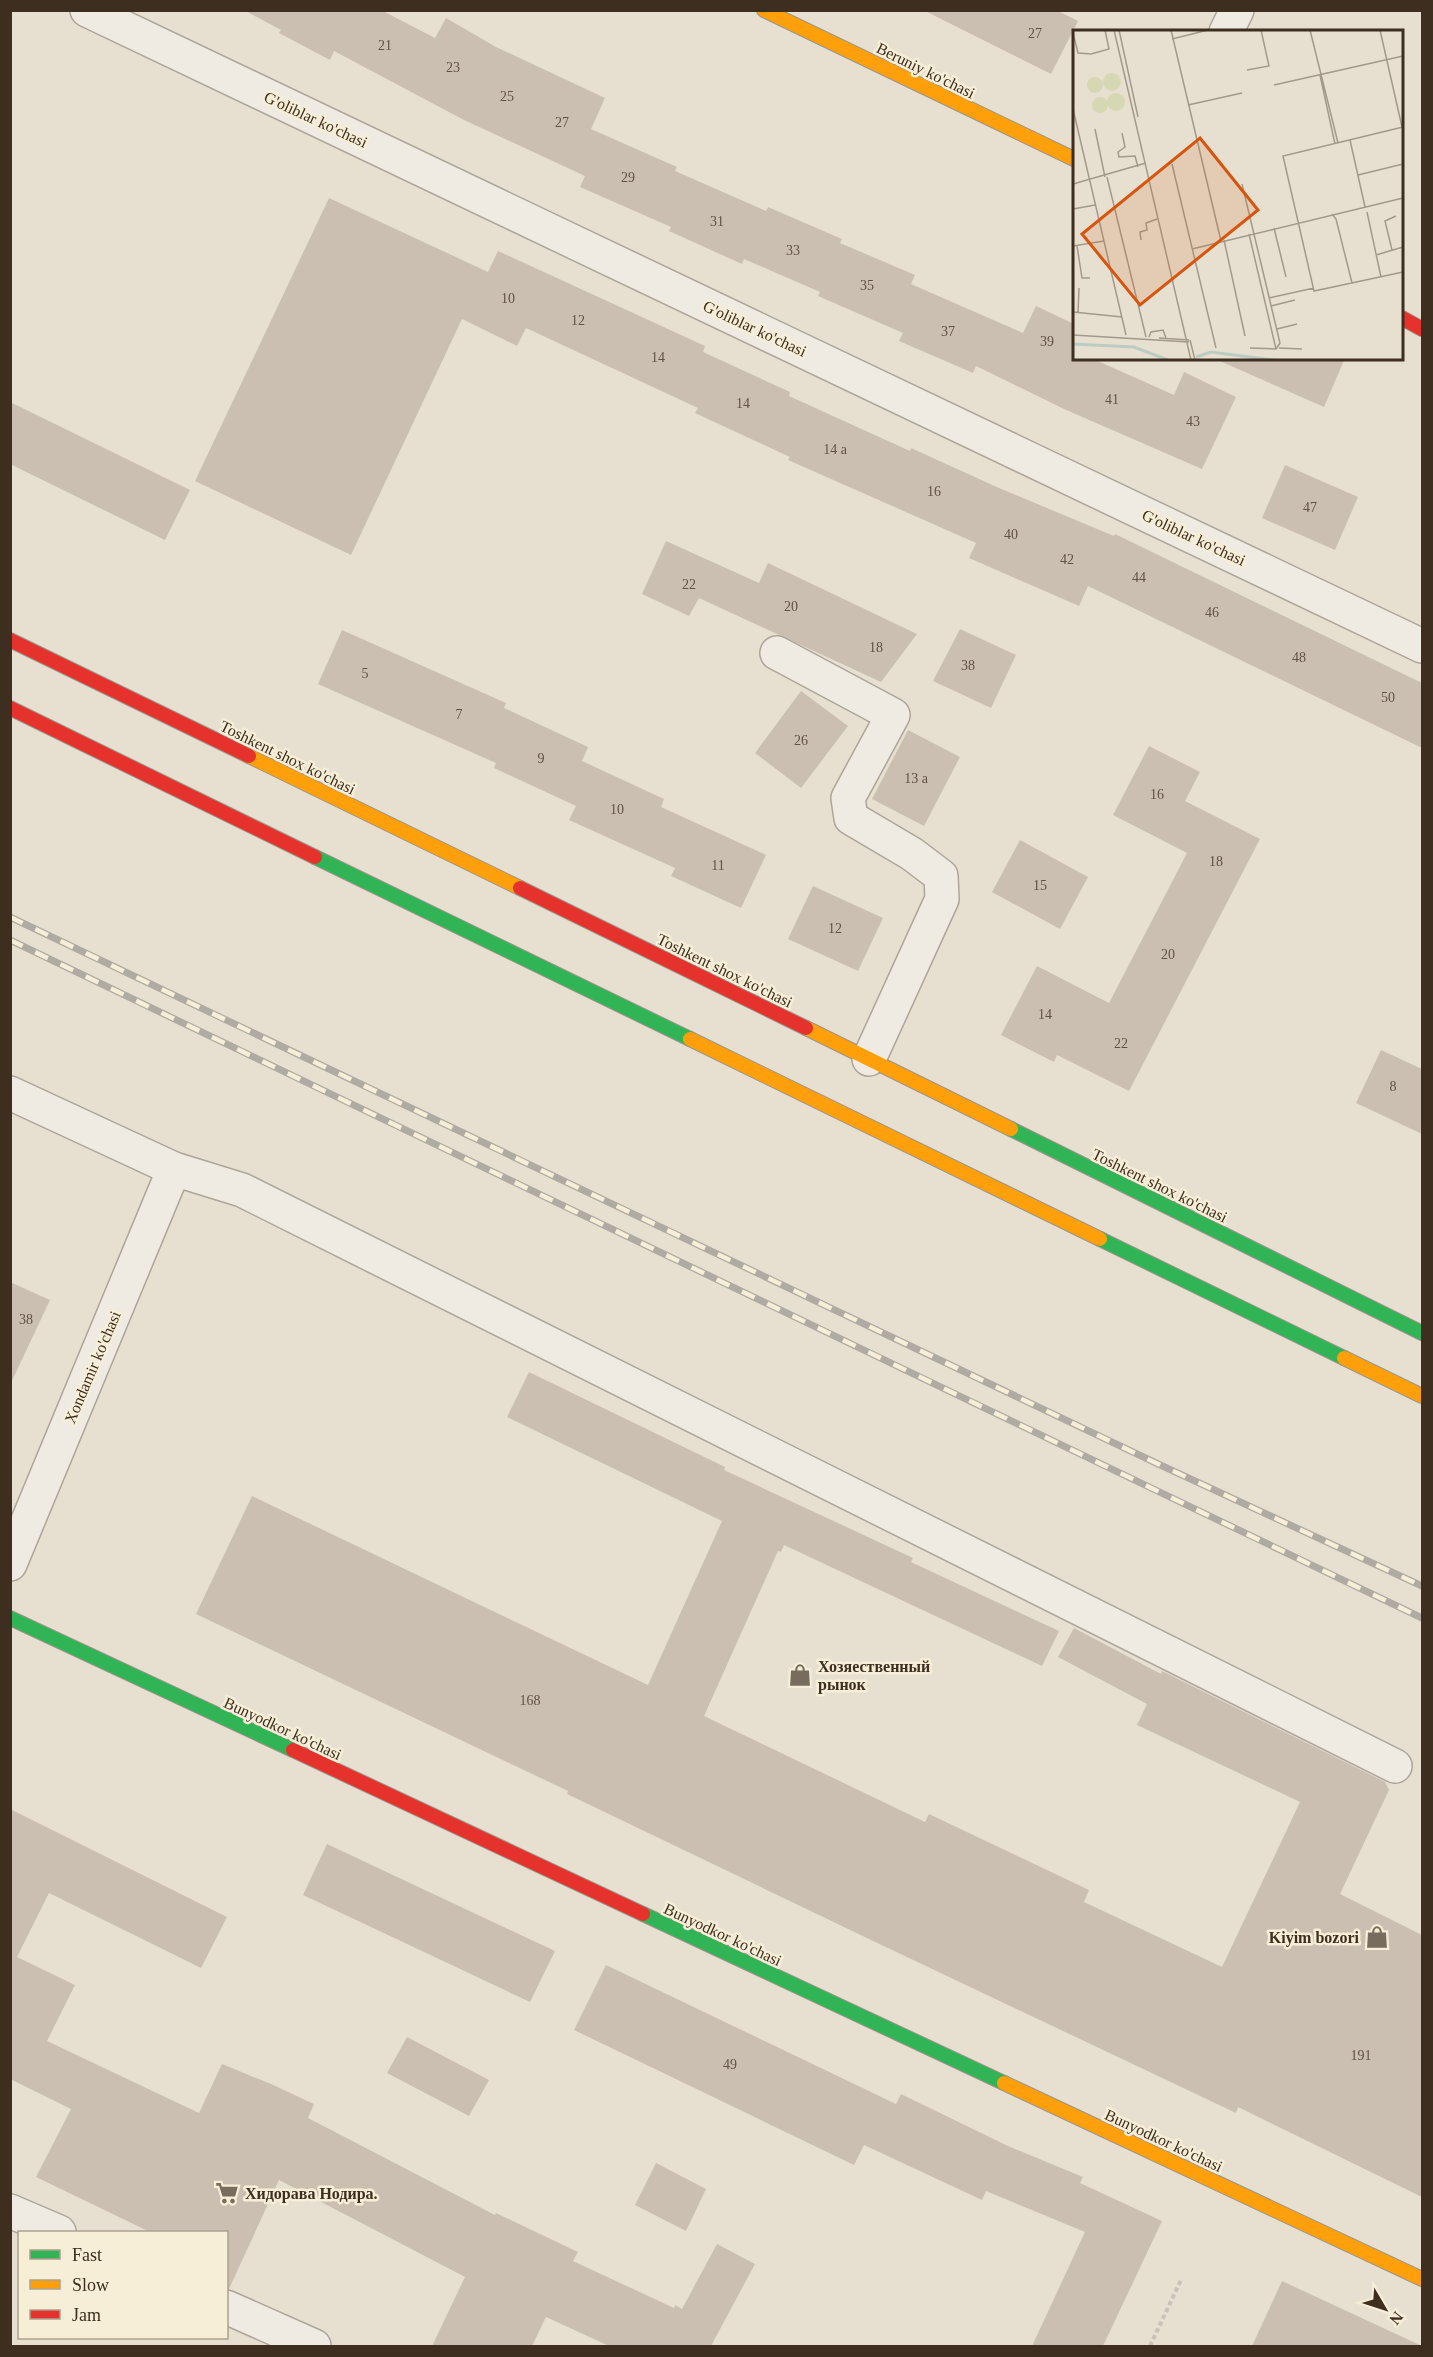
<svg xmlns="http://www.w3.org/2000/svg" width="1433" height="2357" font-family="Georgia,serif">
<style>
.building{fill:#cbbfb2}
.lines{fill:none;stroke-linecap:round;stroke-linejoin:round}
.street-casing{stroke:#ada599;stroke-width:36}
.fast-casing{stroke:#9c958a;stroke-width:16}
.slow-casing{stroke:#9c958a;stroke-width:16}
.jam-casing{stroke:#9c958a;stroke-width:16}
.path{stroke:#c8c2b9;stroke-width:4;stroke-dasharray:4.5 3;stroke-linecap:butt}
.street{stroke:#efebe3;stroke-width:33}
.fast{stroke:#30b455;stroke-width:14}
.slow{stroke:#ff9f0a;stroke-width:14}
.jam{stroke:#e5322d;stroke-width:14}
.rail-casing{stroke:#afaaa2;stroke-width:7}
.rail{stroke:#f7eed8;stroke-width:4.5;stroke-dasharray:14;stroke-linecap:butt}
.labels{text-anchor:middle;stroke-width:5;stroke-linejoin:round;paint-order:stroke}
.number-label{font-size:14px;fill:#605244}
.street-label{font-size:16px;fill:#3d2e20;stroke:#f7eed8}
.poi-label{font-size:16px;font-weight:bold;fill:#3d2e20;stroke:#f7eed8;text-anchor:start}
.inset-river{fill:none;stroke:#bcccc2;stroke-width:3}
.inset-road{fill:none;stroke:#a3998a;stroke-width:1.5}
.view{fill:#d7550e;fill-opacity:0.15;stroke:#d7550e;stroke-width:3}
.inset-edge{fill:none;stroke:#3d2e20;stroke-width:3}
</style>
<rect width="100%" height="100%" fill="#e7e0d1"/>
<g class="building">
<polygon points="244,10 381,10 435,38 446,18 496,47 605,98 591,129 677,167 675,171 766,211 768,207 842,239 840,243 915,275 911,284 1023,333 1036,306 1074,324 1074,358 1091,358 1174,395 1184,372 1236,397 1202,469 1064,409 976,366 973,373 899,341 903,333 818,296 820,292 744,259 742,264 669,231 671,227 580,187 585,176 464,120 334,51 330,60 279,33 281,30"/>
<polygon points="923,10 1056,10 1078,21 1051,74"/>
<polygon points="329,198 488,272 498,251 705,346 703,352 790,392 789,396 910,451 911,448 999,488 1114,536 1115,534 1422,683 1422,748 1088,586 1079,606 969,558 976,543 788,460 790,457 695,413 698,408 526,328 517,346 462,319 351,555 195,481"/>
<polygon points="1213,358 1345,358 1324,407"/>
<polygon points="10,402 190,490 165,540 10,464"/>
<polygon points="1285,465 1358,497 1335,550 1262,518"/>
<polygon points="666,541 759,583 768,563 917,634 881,682 699,598 689,616 642,594"/>
<polygon points="960,629 1016,655 991,708 933,681"/>
<polygon points="342,630 506,703 504,708 588,747 582,761 664,799 661,807 766,855 741,908 671,876 675,868 569,820 576,806 494,768 496,763 318,684"/>
<polygon points="801,691 848,726 801,788 755,753"/>
<polygon points="908,730 960,757 924,826 872,799"/>
<polygon points="1149,746 1200,772 1185,801 1260,839 1129,1091 1057,1055 1054,1062 1001,1035 1037,966 1109,1003 1187,853 1113,815"/>
<polygon points="1020,840 1088,877 1060,929 992,892"/>
<polygon points="813,886 883,918 858,971 788,939"/>
<polygon points="1381,1050 1422,1069 1422,1134 1356,1103"/>
<polygon points="10,1282 50,1300 10,1385"/>
<polygon points="529,1372 725,1467 724,1470 913,1558 911,1562 1059,1631 1042,1666 784,1545 781,1552 778,1551 704,1716 925,1822 929,1814 1089,1890 1084,1902 1222,1967 1300,1802 1137,1725 1147,1704 1058,1657 1074,1628 1161,1674 1162,1671 1385,1782 1389,1790 1340,1894 1422,1935 1422,2197 1238,2107 1236,2113 869,1939 567,1794 568,1791 196,1614 252,1496 648,1685 722,1521 507,1417"/>
<polygon points="10,1809 227,1917 201,1968 49,1893 17,1957 75,1985 47,2041 199,2113 222,2064 271,2084 314,2104 308,2118 495,2215 496,2213 578,2252 573,2261 674,2308 675,2305 682,2309 717,2244 755,2264 711,2346 609,2346 546,2317 532,2346 432,2346 465,2277 279,2180 229,2289 226,2289 226,2232 150,2232 36,2177 71,2109 10,2079"/>
<polygon points="327,1844 555,1951 530,2002 303,1895"/>
<polygon points="606,1965 896,2104 901,2094 1008,2146 1083,2177 1080,2183 1162,2221 1103,2346 1032,2346 1085,2232 986,2191 982,2200 864,2145 854,2165 574,2030"/>
<polygon points="407,2037 489,2080 469,2116 387,2073"/>
<polygon points="656,2163 706,2189 686,2231 635,2205"/>
<polygon points="1282,2281 1422,2346 1252,2346"/>
</g>
<g class="lines">
<g class="street-casing">
<g id="street">
<polyline points="87,10 1422,646"/>
<polyline points="1226,32 1237,10"/>
<polyline points="777,653 893,715 848,798 851,818 912,854 941,876 942,899 869,1059"/>
<polyline points="10,1093 174,1169 242,1190 1395,1766"/>
<polyline points="10,1564 174,1169"/>
<polyline points="10,2211 59,2232"/>
<polyline points="226,2307 314,2346"/>
</g>
</g>
<g class="fast-casing">
<g id="fast">
<polyline points="315,857 690,1039"/>
<polyline points="1011,1129 1422,1333"/>
<polyline points="1100,1239 1344,1358"/>
<polyline points="10,1618 293,1750"/>
<polyline points="643,1914 1004,2083"/>
</g>
</g>
<g class="slow-casing">
<g id="slow">
<polyline points="764,10 1074,159"/>
<polyline points="249,756 520,888"/>
<polyline points="806,1028 1011,1129"/>
<polyline points="690,1039 1100,1239"/>
<polyline points="1344,1358 1422,1396"/>
<polyline points="1004,2083 1422,2279"/>
</g>
</g>
<g class="jam-casing">
<g id="jam">
<polyline points="1402,318 1422,329"/>
<polyline points="10,640 249,756"/>
<polyline points="10,708 315,857"/>
<polyline points="520,888 806,1028"/>
<polyline points="293,1750 643,1914"/>
</g>
</g>
<polyline class="path" points="1150,2346 1181,2280"/>
<use href="#street" class="street"/>
<use href="#fast" class="fast"/>
<use href="#slow" class="slow"/>
<use href="#jam" class="jam"/>
<g class="rail-casing">
<g id="rail">
<polyline points="10,917 1156,1463 1422,1586"/>
<polyline points="10,940 1422,1618"/>
</g>
</g>
<use href="#rail" class="rail"/>
</g>
<defs>
<g id="shop-bare" transform="scale(1.8)"><path d="M-5-2.5h2.3a2.7 3.5 0 0 1 5.4 0H5L5.5 6h-11ZM-1.5-2.5h3a1.5 2.3 0 0 0-3 0Z" fill="#786c5e" stroke="#f7eed8" stroke-width="2.5" paint-order="stroke"/></g>
<g id="supermarket-bare" transform="scale(1.8)"><path d="M-6-5.5h2.5l.6 2H6L4.5 2H-2.5L-4.4-4H-6ZM-1.5 3.2a1.3 1.3 0 1 0 .1 0ZM3 3.2a1.3 1.3 0 1 0 .1 0Z" fill="#786c5e" stroke="#f7eed8" stroke-width="2.5" paint-order="stroke"/></g>
</defs>
<g fill-rule="evenodd">
<use href="#shop-bare" x="800" y="1675"/>
<use href="#shop-bare" x="1377" y="1937"/>
<use href="#supermarket-bare" x="227" y="2193"/>
</g>
<g class="labels">
<g class="number-label">
<text x="1035" y="38">27</text>
<text x="385" y="50">21</text>
<text x="453" y="72">23</text>
<text x="507" y="101">25</text>
<text x="562" y="127">27</text>
<text x="628" y="182">29</text>
<text x="717" y="226">31</text>
<text x="793" y="255">33</text>
<text x="867" y="290">35</text>
<text x="508" y="303">10</text>
<text x="578" y="325">12</text>
<text x="948" y="336">37</text>
<text x="1047" y="346">39</text>
<text x="658" y="362">14</text>
<text x="1112" y="404">41</text>
<text x="743" y="408">14</text>
<text x="1193" y="426">43</text>
<text x="835" y="454">14 а</text>
<text x="934" y="496">16</text>
<text x="1310" y="512">47</text>
<text x="1011" y="539">40</text>
<text x="1067" y="564">42</text>
<text x="1139" y="582">44</text>
<text x="689" y="589">22</text>
<text x="791" y="611">20</text>
<text x="1212" y="617">46</text>
<text x="876" y="652">18</text>
<text x="1299" y="662">48</text>
<text x="968" y="670">38</text>
<text x="365" y="678">5</text>
<text x="1388" y="702">50</text>
<text x="459" y="719">7</text>
<text x="801" y="745">26</text>
<text x="541" y="763">9</text>
<text x="916" y="783">13 а</text>
<text x="1157" y="799">16</text>
<text x="617" y="814">10</text>
<text x="1216" y="866">18</text>
<text x="718" y="870">11</text>
<text x="1040" y="890">15</text>
<text x="835" y="933">12</text>
<text x="1168" y="959">20</text>
<text x="1045" y="1019">14</text>
<text x="1121" y="1048">22</text>
<text x="1393" y="1091">8</text>
<text x="26" y="1324">38</text>
<text x="530" y="1705">168</text>
<text x="1361" y="2060">191</text>
<text x="730" y="2069">49</text>
</g>
<g class="street-label">
<text transform="translate(926 70) rotate(26)" y="6">Beruniy ko'chasi</text>
<text transform="translate(316 119) rotate(25)" y="6">G'oliblar ko'chasi</text>
<text transform="translate(755 328) rotate(25)" y="6">G'oliblar ko'chasi</text>
<text transform="translate(1194 537) rotate(25)" y="6">G'oliblar ko'chasi</text>
<text transform="translate(288 757) rotate(26)" y="6">Toshkent shox ko'chasi</text>
<text transform="translate(725 970) rotate(26)" y="6">Toshkent shox ko'chasi</text>
<text transform="translate(1160 1185) rotate(26)" y="6">Toshkent shox ko'chasi</text>
<text transform="translate(92 1367) rotate(-67)" y="6">Xondamir ko'chasi</text>
<text transform="translate(283 1728) rotate(25)" y="6">Bunyodkor ko'chasi</text>
<text transform="translate(723 1934) rotate(25)" y="6">Bunyodkor ko'chasi</text>
<text transform="translate(1164 2140) rotate(25)" y="6">Bunyodkor ko'chasi</text>
</g>
<g class="poi-label">
<text x="818" y="1672">Хозяественный<tspan x="818" dy="18">рынок</tspan></text>
<text x="1359" y="1943" text-anchor="end">Kiyim bozori</text>
<text x="245" y="2199">Хидорава Нодира.</text>
</g>
</g>
<g transform="translate(1073 30)">
<rect width="330" height="330" fill="#e7e0d1"/>
<path d="M30 52a9 9 0 1 1 18 0a9 9 0 1 1-18 0ZM14 55a8 8 0 1 1 16 0a8 8 0 1 1-16 0ZM34 72a9 9 0 1 1 18 0a9 9 0 1 1-18 0ZM19 75a8 8 0 1 1 16 0a8 8 0 1 1-16 0Z" fill="#d6d7b3"/>
<path class="inset-river" d="M0 314 61 317 95 330M123 327 138 322 200 330"/>
<path class="inset-road" d="M41 0 118 330M46 0 65 87M98 0 148 211M237 0 265 113M307 0 329 97M0 3 5 23 18 24 36 19 32 0M99 9 135 0M174 40 196 36 188 0M247 45 262 114M201 55 330 26M115 75 169 63M0 79 53 305M330 97 210 126 241 261 330 242M22 99 32 147M49 103 52 117 45 122 46 127 62 126 65 137M277 110 292 177M99 134 143 318M285 145 330 134M34 147 73 307M0 154 73 133M169 154 207 313 203 319M0 179 22 175M294 182 308 247M259 184 263 189 279 253M201 198 213 247M176 204 203 319M68 210 67 202 74 200 73 193 84 189M151 210 172 306M0 216 31 211M4 216 9 248H17M119 219 330 168M319 220 312 191 323 186M303 225 330 217M196 268 241 258M198 276 222 270M0 282 49 287M5 283 6 258M204 299 224 294M0 305 116 312M76 307 78 302 90 300 93 308M86 308 116 310M117 310 122 330M177 318 203 319M206 318 229 319"/>
<path class="view" d="M127 108 185 180 67 275 9 204Z"/>
<rect width="330" height="330" class="inset-edge"/>
</g>
<rect width="1433" height="2357" fill="none" stroke="#3d2e20" stroke-width="24"/>
<rect x="18" y="2231" width="210" height="108" fill="#f7eed8" stroke="#ada18e" stroke-width="1.5"/>
<rect x="30" y="2250" width="30" height="9" fill="#30b455" stroke="#ada18e" stroke-width="1.5"/>
<text x="72" y="2261" font-size="18" fill="#3d2e20">Fast</text>
<rect x="30" y="2280" width="30" height="9" fill="#ff9f0a" stroke="#ada18e" stroke-width="1.5"/>
<text x="72" y="2291" font-size="18" fill="#3d2e20">Slow</text>
<rect x="30" y="2310" width="30" height="9" fill="#e5322d" stroke="#ada18e" stroke-width="1.5"/>
<text x="72" y="2321" font-size="18" fill="#3d2e20">Jam</text>
<g transform="translate(1385 2309) rotate(129)" stroke="#f7eed8" stroke-width="4.5" paint-order="stroke">
<path d="M0-4.5L10 22L0 15L-10 22Z" fill="#3d2e20"/>
<text y="-9" font-size="16" font-weight="bold" text-anchor="middle" fill="#3d2e20">N</text>
</g>
</svg>
